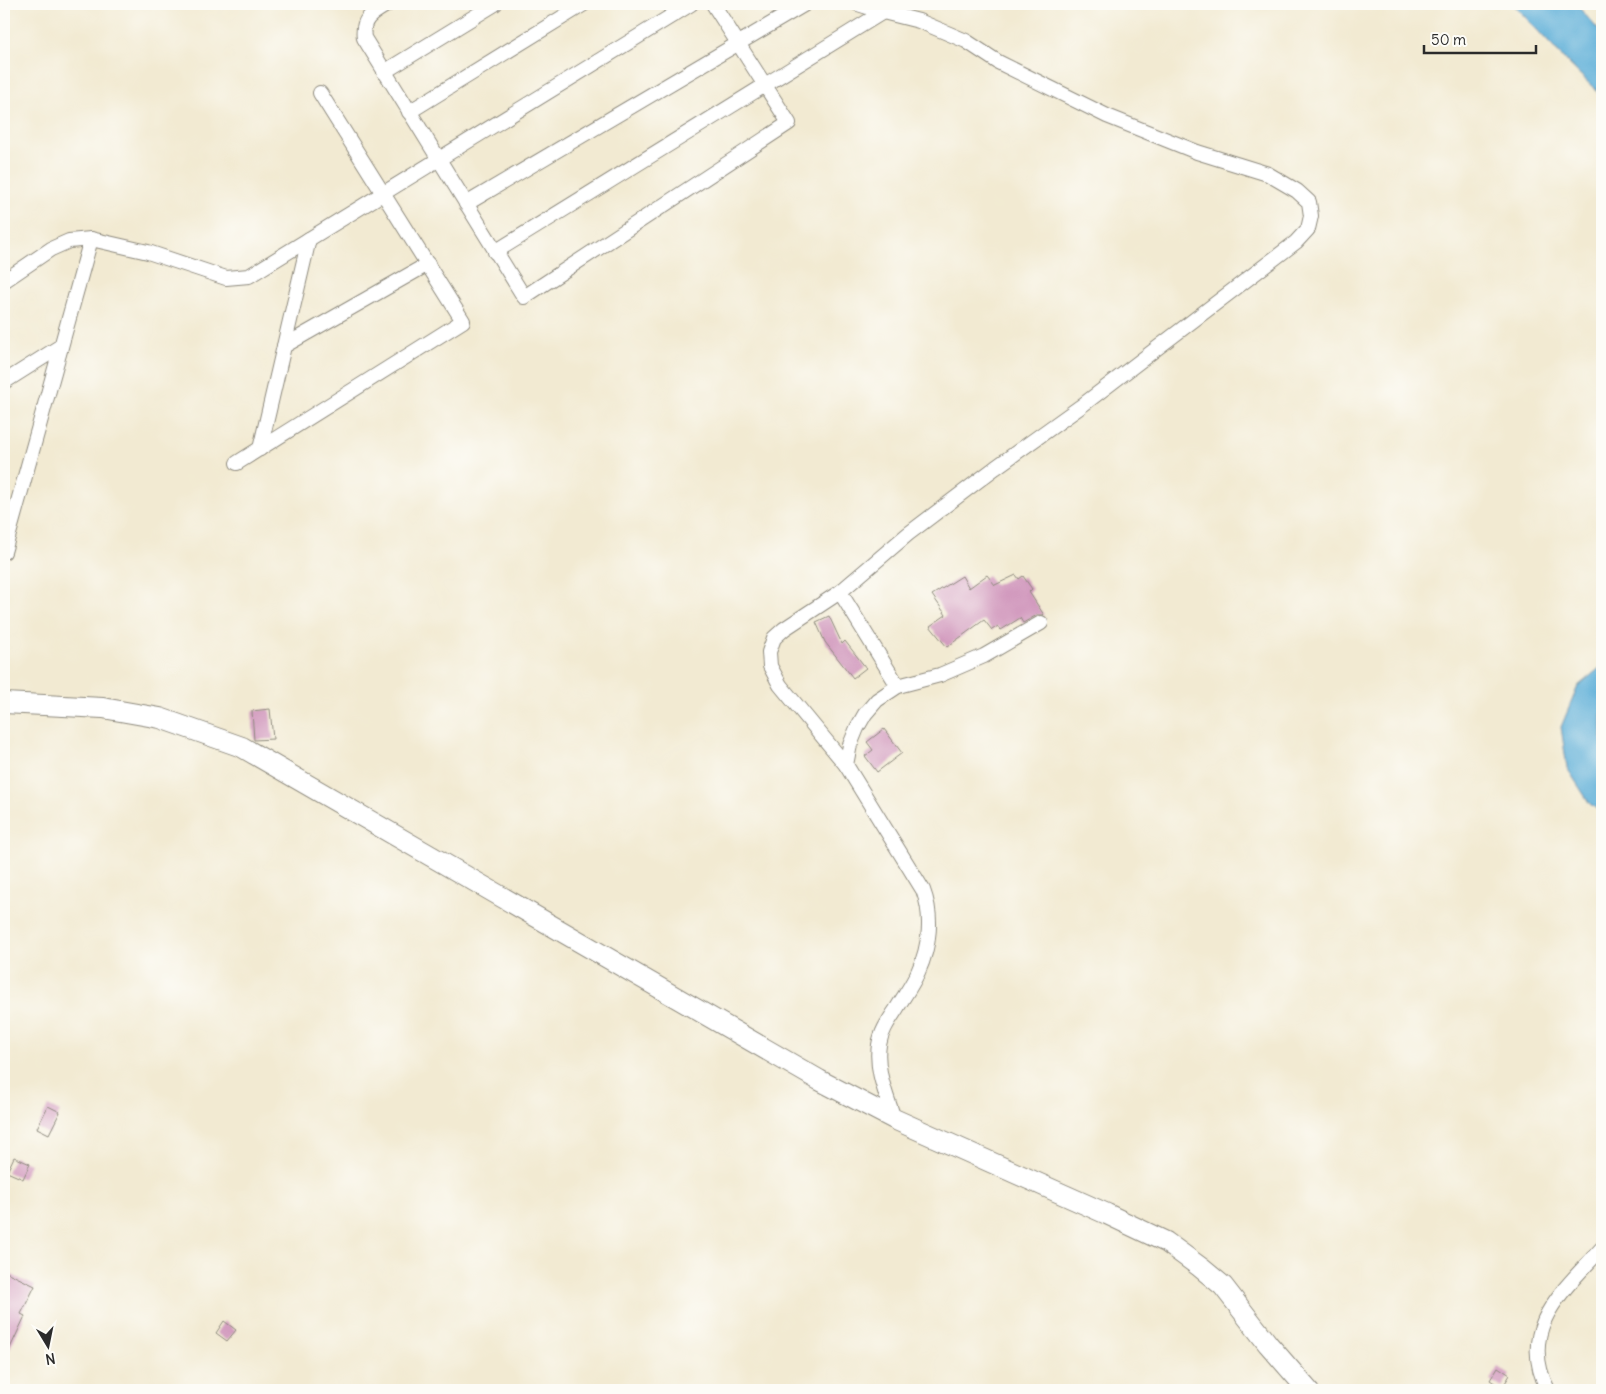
<svg xmlns="http://www.w3.org/2000/svg" width="1606" height="1394" font-family="Delius,sans-serif">
<style>
.water{fill:#5dafd8;stroke:#446d82}
.building{fill:#d29abe}
.lines{fill:none;stroke-linecap:round;stroke-linejoin:round}
.street-casing{stroke:#8e8a7e;stroke-width:16}
.secondary-casing{stroke:#8e8a7e;stroke-width:22}
.street{stroke:#fff;stroke-width:14}
.secondary{stroke:#fff;stroke-width:20}
</style>
<rect width="100%" height="100%" fill="#fdfcf7"/>
<filter id="ink" filterUnits="userSpaceOnUse"><feTurbulence type="fractalNoise" baseFrequency=".02" numOctaves="2"/><feDisplacementMap in="SourceGraphic" scale="10" xChannelSelector="R" yChannelSelector="G"/><feConvolveMatrix kernelMatrix="1 2 1 2 8 2 1 2 1" color-interpolation-filters="sRGB"/></filter>
<filter id="wash" filterUnits="userSpaceOnUse"><feTurbulence type="fractalNoise" baseFrequency=".0096" numOctaves="4" result="noise"/><feDisplacementMap in="SourceGraphic" scale="20" xChannelSelector="R" yChannelSelector="G"/><feGaussianBlur stdDeviation="1.12" result="paint"/><feColorMatrix in="noise" values="0 0 0 0 0 0 0 0 0 0 0 0 0 0 0 0 0 1.4 0 .05"/><feComposite in="paint" operator="in"/></filter>
<g filter="url(#wash)">
<rect width="100%" height="100%" fill="#f2ead2"/>
<g class="water">
<polygon points="1513,4 1576,4 1602,34 1602,96 1565,60"/>
<polygon points="1602,666 1602,813 1590,804 1567,768 1561,727 1578,686"/>
</g>
<g id="blocks">
<g class="building">
<polygon points="987,575 995,585 1016,575 1019,579 1023,576 1032,589 1029,592 1044,615 1037,615 1023,623 1020,618 1001,630 998,626 992,630 984,620 947,647 930,626 946,615 932,595 962,576 969,588"/>
<polygon points="829,616 842,644 845,641 866,668 853,678 825,642 816,622"/>
<polygon points="270,709 273,739 254,740 252,711"/>
<polygon points="884,729 902,753 877,772 865,756 873,750 867,742"/>
<polygon points="48,1106 60,1112 49,1134 37,1128"/>
<polygon points="14,1157 30,1164 23,1179 7,1172"/>
<polygon points="4,1271 35,1286 21,1314 25,1316 4,1361"/>
<polygon points="224,1321 236,1330 227,1341 216,1333"/>
<polygon points="1498,1367 1510,1375 1502,1388 1490,1380"/>
</g>
</g>
</g>
<g filter="url(#ink)">
<use href="#blocks" fill-opacity="0" stroke="#8e8a7e" stroke-width="1"/>
<g class="lines">
<g class="street-casing">
<g id="street">
<path d="M388 4C373 13 361 18 364 38L524 297 789 123 713 4"/>
<path d="M858 4 883 12 919 21 966 41 998 62 1107 116 1197 152 1268 174 1297 191 1309 202 1311 216 1308 229 1296 242 1080 407 995 468 908 534 840 592 784 629 774 638 769 652 770 666 780 685 846 765 923 890C933 916 930 946 918 972 913 984 904 996 897 1008 890 1019 881 1031 879 1045 875 1070 887 1096 894 1119"/>
<polyline points="384,72 495,4"/>
<polyline points="409,112 584,4"/>
<polyline points="466,204 805,4"/>
<polyline points="495,252 883,12"/>
<polyline points="4,281 51,249 69,241 91,239 148,252 226,278 249,276 691,4"/>
<polyline points="284,346 428,264"/>
<polyline points="4,382 61,346"/>
<polyline points="260,449 309,239"/>
<polyline points="237,463 463,321 320,93"/>
<polyline points="4,552 91,239"/>
<polyline points="840,592 898,686"/>
<polyline points="846,765 850,745 857,728 865,714 877,700 898,686 940,675 984,656 1041,623"/>
<path d="M1548 1390C1516 1328 1564 1290 1602 1248"/>
</g>
</g>
<g class="secondary-casing">
<polyline id="secondary" points="4,703 103,708 160,718 242,747 819,1080 894,1119 1107,1214 1166,1242 1200,1267 1223,1286 1268,1344 1308,1390"/>
</g>
<use href="#street" class="street"/>
<use href="#secondary" class="secondary"/>
</g>
</g>
<rect width="1606" height="1394" fill="none" stroke="#fdfcf7" stroke-width="20"/>
<g transform="translate(48 1346) rotate(170)" stroke="#fdfcf7" stroke-width="4" paint-order="stroke">
<path d="M0-4L9 19L0 12L-9 19Z" fill="#2b2b2b"/>
<text y="-8" font-size="14" font-weight="bold" text-anchor="middle" fill="#2b2b2b">N</text>
</g>
<path d="M1424 45v8h112v-8" fill="none" stroke="#2b2b2b" stroke-width="2.5"/>
<text x="1431" y="45" font-size="15" fill="#2b2b2b" stroke="#fdfcf7" stroke-width="4" paint-order="stroke">50 m</text>
</svg>
